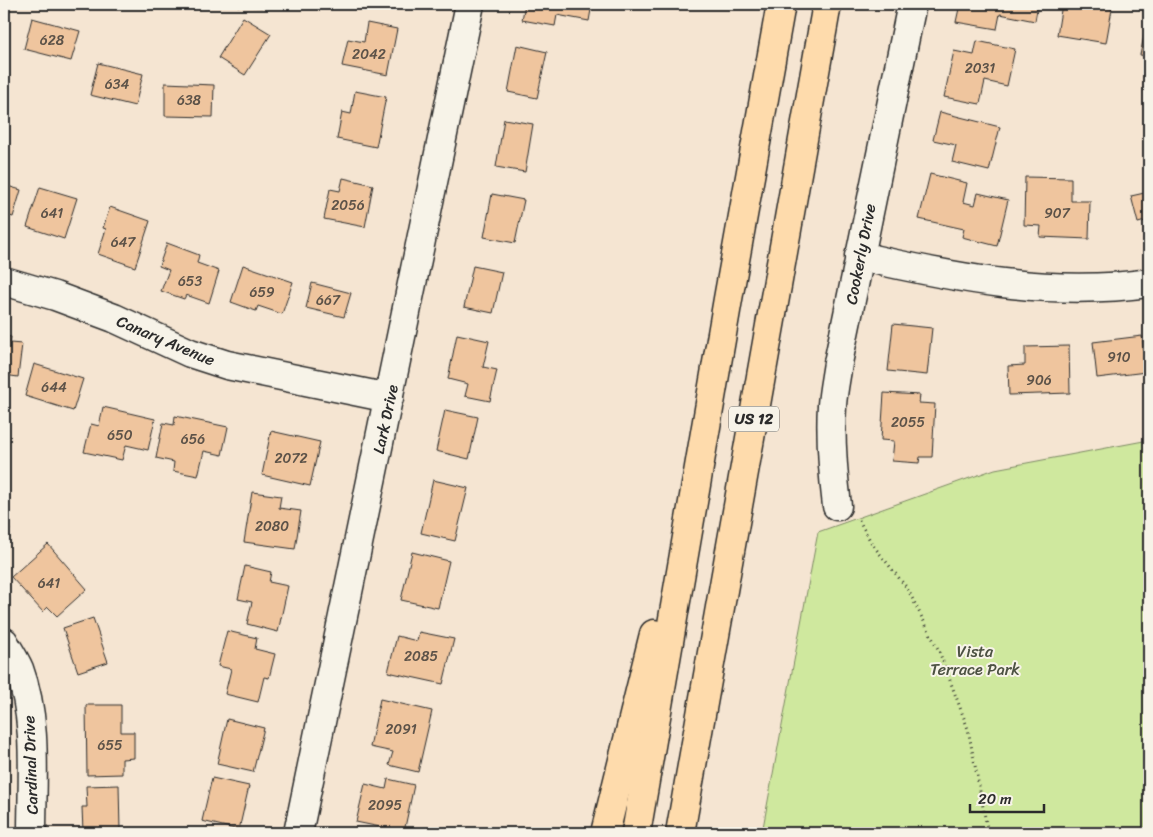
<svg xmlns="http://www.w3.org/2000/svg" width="1153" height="837" font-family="Sriracha,sans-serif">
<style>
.green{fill:#cfe89e;stroke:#7d8a64}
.building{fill:#efc59e;stroke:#2b2b2b}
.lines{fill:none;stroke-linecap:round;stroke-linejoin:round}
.minor-casing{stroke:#2b2b2b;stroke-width:31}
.trunk-casing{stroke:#2b2b2b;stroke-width:31}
.path{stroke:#2b2b2b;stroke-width:3;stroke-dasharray:1 4;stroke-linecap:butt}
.minor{stroke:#f7f3e8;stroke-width:28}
.trunk{stroke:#fedbac;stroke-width:28}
.labels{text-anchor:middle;stroke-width:4;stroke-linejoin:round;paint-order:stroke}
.number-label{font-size:14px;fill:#5c5248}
.shield{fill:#f7f3e8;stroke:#686764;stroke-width:1}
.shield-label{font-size:15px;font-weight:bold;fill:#2b2b2b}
.street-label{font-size:16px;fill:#2b2b2b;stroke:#f7f3e8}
.park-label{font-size:16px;fill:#4c5142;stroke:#f7f3e8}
</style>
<rect width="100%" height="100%" fill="#f5e5d2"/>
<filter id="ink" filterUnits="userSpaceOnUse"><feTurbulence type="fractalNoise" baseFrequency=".02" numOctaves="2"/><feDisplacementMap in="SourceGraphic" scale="10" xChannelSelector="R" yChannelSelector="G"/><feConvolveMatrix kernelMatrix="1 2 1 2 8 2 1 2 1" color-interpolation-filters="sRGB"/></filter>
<g filter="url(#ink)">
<polygon class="green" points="1149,440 1149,833 762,833 818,532 995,469"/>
<g class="building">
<polygon points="238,4 265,4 265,7 238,6"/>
<polygon points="525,4 592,4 589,21 557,15 555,26 522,20"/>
<polygon points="960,4 1038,4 1035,21 1000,14 997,29 956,22"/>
<polygon points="1062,4 1080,4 1112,9 1106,43 1057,35"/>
<polygon points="243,17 271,34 245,75 218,58"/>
<polygon points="1148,17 1149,18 1149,56 1140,55"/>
<polygon points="32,18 80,31 71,61 24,49"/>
<polygon points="367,23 397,29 388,75 342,66 348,39 364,42"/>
<polygon points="977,41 1015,49 1007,86 985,81 980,104 944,97 954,51 974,55"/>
<polygon points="517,45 547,52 537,98 508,92"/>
<polygon points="98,63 143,74 135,106 90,95"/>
<polygon points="165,83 214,85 213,117 165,116"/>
<polygon points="355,91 386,97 376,147 337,139 342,112 351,114"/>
<polygon points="940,112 1000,127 989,171 952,162 956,145 933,140"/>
<polygon points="504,119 533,124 525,172 496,167"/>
<polygon points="930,174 967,183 963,202 975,205 978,193 1008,200 997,246 962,237 964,229 919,219"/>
<polygon points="1025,177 1071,178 1071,201 1090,201 1089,239 1040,237 1041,226 1024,225"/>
<polygon points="343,178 373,185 365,227 324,219 330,189 340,191"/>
<polygon points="4,185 21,190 13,217 4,214"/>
<polygon points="40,187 77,198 64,239 27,227"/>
<polygon points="1149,192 1149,220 1138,223 1131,196"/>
<polygon points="492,194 524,200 515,243 484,237"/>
<polygon points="110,207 150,221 135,267 98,254 106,229 103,228"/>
<polygon points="167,243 199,255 197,263 219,271 209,303 186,295 184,299 161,291 169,270 159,266"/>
<polygon points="243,265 293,282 282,314 258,306 256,311 231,302"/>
<polygon points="473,266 502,272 493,313 464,307"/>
<polygon points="312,283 351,293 344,317 306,308"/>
<polygon points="893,324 932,328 927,375 888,371"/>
<polygon points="457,334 489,341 483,367 497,370 490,401 465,396 468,384 448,379"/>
<polygon points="4,336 11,337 10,343 22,344 18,377 4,375"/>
<polygon points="1142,336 1146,372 1097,378 1093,342"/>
<polygon points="1069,346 1070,393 1009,395 1008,366 1025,365 1025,347"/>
<polygon points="34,364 83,379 73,411 25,396"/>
<polygon points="884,393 920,395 919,403 935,404 932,457 920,457 919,463 892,461 894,441 881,440"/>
<polygon points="103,407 155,419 148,450 126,445 122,460 84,452 91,424 99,426"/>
<polygon points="445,410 478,417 469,459 436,451"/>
<polygon points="175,416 228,427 222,455 204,451 198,476 173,471 174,462 156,458 163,423 174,425"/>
<polygon points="271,431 320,442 310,486 262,475"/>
<polygon points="433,480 468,488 455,541 421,533"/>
<polygon points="252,492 281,496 279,508 301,511 295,549 244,542"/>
<polygon points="4,526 10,529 4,542"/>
<polygon points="48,544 87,589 57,616 48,607 43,612 11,577"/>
<polygon points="412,552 449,561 438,608 401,600"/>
<polygon points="245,566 271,572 269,582 288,586 278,632 247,624 252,602 238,599"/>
<polygon points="93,618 108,662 78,672 63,628"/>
<polygon points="227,631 257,638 255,649 275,654 269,678 264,677 258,702 225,694 231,669 218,666"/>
<polygon points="419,632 454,639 443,684 388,672 397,636 417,641"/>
<polygon points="380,699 432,711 418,772 389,765 393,752 370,747"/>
<polygon points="86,705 121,705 121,732 134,732 134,758 122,759 122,774 87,775"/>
<polygon points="227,719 264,728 253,772 217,764"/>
<polygon points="212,778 249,786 239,830 202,821"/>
<polygon points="388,779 414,785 404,832 356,822 365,784 386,789"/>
<polygon points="119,785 120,831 83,832 82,807 87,807 86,786"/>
</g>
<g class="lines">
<g class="minor-casing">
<g id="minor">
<path d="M859 256C955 278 1050 297 1149 283"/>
<polyline points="4,281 55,296 114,318 190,353 227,365 389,398"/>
<path d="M837 506C833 473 830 439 832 405 833 391 836 377 838 363L912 4"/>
<path d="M4 642C9 651 15 660 19 669 38 720 32 780 32 833"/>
<polyline points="298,833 470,4"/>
</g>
</g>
<g class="trunk-casing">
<g id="trunk">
<polyline points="605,833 654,634"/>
<polyline points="636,833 728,299 781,4"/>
<polyline points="680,833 827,4"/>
</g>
</g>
<polyline class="path" points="859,520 872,544 907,588 939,651 968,729 988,833"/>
<use href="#minor" class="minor"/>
<use href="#trunk" class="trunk"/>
</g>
</g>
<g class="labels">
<g class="number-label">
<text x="52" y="45">628</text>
<text x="369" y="59">2042</text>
<text x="980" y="73">2031</text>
<text x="117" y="89">634</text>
<text x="189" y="105">638</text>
<text x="348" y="210">2056</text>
<text x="52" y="218">641</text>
<text x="1057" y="218">907</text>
<text x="123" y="247">647</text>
<text x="190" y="286">653</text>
<text x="262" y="297">659</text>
<text x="328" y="305">667</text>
<text x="1119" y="362">910</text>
<text x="1039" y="385">906</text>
<text x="54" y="392">644</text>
<text x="908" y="427">2055</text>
<text x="120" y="440">650</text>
<text x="193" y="444">656</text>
<text x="291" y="463">2072</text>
<text x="272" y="531">2080</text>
<text x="49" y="588">641</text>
<text x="421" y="661">2085</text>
<text x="401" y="734">2091</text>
<text x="110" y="750">655</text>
<text x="385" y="810">2095</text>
</g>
<rect class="shield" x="729" y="406.5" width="50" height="25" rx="4"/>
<g class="shield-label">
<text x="754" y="424">US 12</text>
</g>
<g class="street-label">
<text transform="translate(860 254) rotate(-79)" y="6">Cookerly Drive</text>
<text transform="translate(166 340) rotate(23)" y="6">Canary Avenue</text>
<text transform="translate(385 419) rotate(-78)" y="6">Lark Drive</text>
<text transform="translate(30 765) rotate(-92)" y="6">Cardinal Drive</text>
</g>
<g class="park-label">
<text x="975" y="657">Vista<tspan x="975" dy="18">Terrace Park</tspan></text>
</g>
</g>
<rect width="1153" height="837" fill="none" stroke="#f7f3e8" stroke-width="20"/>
<rect x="10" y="10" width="1133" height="817" fill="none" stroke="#2b2b2b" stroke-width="2" filter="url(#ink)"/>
<path d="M970 804v8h74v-8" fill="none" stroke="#2b2b2b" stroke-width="2.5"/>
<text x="978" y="804" font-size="15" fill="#2b2b2b" stroke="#f7f3e8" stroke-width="4" paint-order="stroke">20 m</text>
</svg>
